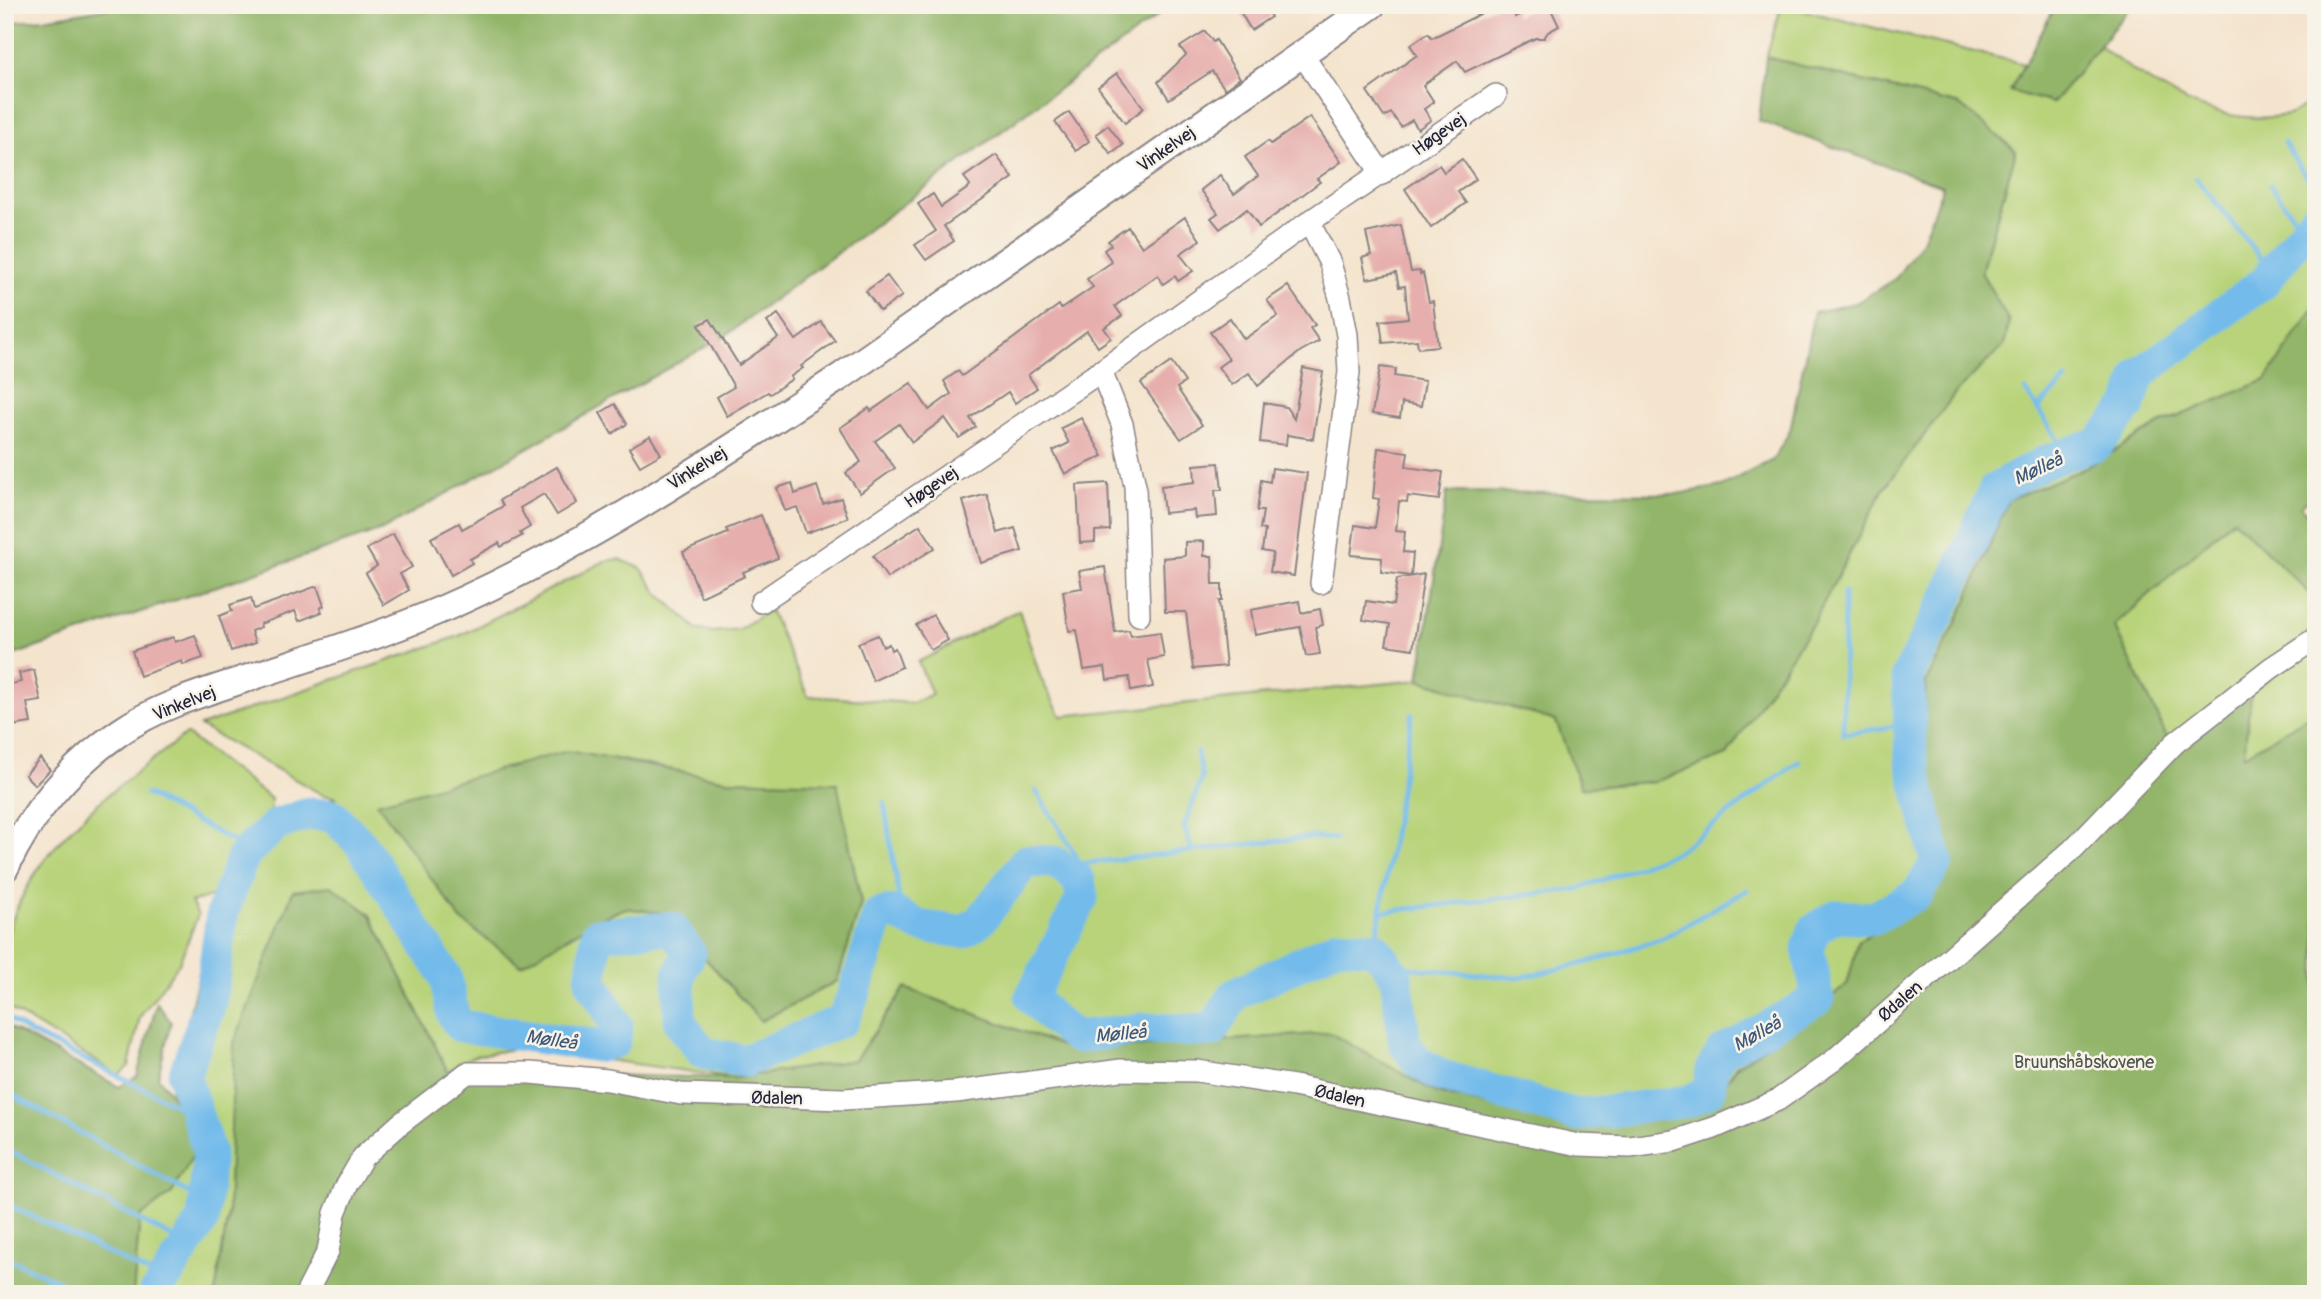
<svg xmlns="http://www.w3.org/2000/svg" width="2321" height="1299" font-family="Pangolin,sans-serif">
<style>
.green{fill:#b8d379;stroke:#6d7a5a;stroke-width:2;fill-rule:evenodd}
.forest{fill:#92b569;stroke:#5a6c52;stroke-width:2}
.lines{fill:none;stroke-linecap:round;stroke-linejoin:round}
.stream{stroke:#73bbeb;stroke-width:5}
.river{stroke:#73bbeb;stroke-width:33}
.building{fill:#e6afad}
.minor-casing{stroke:#8b8384;stroke-width:24}
.tertiary-casing{stroke:#8b8384;stroke-width:30}
.minor{stroke:#fff;stroke-width:21}
.tertiary{stroke:#fff;stroke-width:26}
.labels{text-anchor:middle;stroke-width:5;stroke-linejoin:round;paint-order:stroke}
.street-label{font-size:18px;fill:#22223b;stroke:#f7f3e8}
.park-label{font-size:18px;fill:#4f574e;stroke:#f7f3e8}
.water-label{font-size:19px;font-style:italic;fill:#3e5879;stroke:#f7f3e8}
</style>
<rect width="100%" height="100%" fill="#f7f3e8"/>
<filter id="ink" filterUnits="userSpaceOnUse"><feTurbulence type="fractalNoise" baseFrequency=".0143" numOctaves="2"/><feDisplacementMap in="SourceGraphic" scale="14" xChannelSelector="R" yChannelSelector="G"/><feConvolveMatrix kernelMatrix="1 2 1 2 8 2 1 2 1" color-interpolation-filters="sRGB"/></filter>
<filter id="wash" filterUnits="userSpaceOnUse"><feTurbulence type="fractalNoise" baseFrequency=".00686" numOctaves="4" result="noise"/><feDisplacementMap in="SourceGraphic" scale="28" xChannelSelector="R" yChannelSelector="G"/><feGaussianBlur stdDeviation="1.57" result="paint"/><feColorMatrix in="noise" values="0 0 0 0 0 0 0 0 0 0 0 0 0 0 0 0 0 1.4 0 .05"/><feComposite in="paint" operator="in"/></filter>
<g filter="url(#wash)">
<rect width="100%" height="100%" fill="#f4e4cd"/>
<g class="green">
<path d="M1781 8H1793L2024 64 2010 91 2053 103 2099 46C2153 87 2216 129 2288 115 2297 113 2308 103 2316 98V305L2266 380 2160 424 2086 468 2008 501 1967 601 1926 682 1923 757 1940 829 1937 877 1897 922 1859 940 1847 985 1789 1030 1736 1066 1716 1099 1654 1116 1566 1125 1437 1093 1330 1033 1075 1051 905 988 855 1060 736 1078 520 1048 478 1055 460 1062 448 1072 370 914 228 1214 215 1294H133L140 1216 172 1193 184 1111 170 1093 218 895 191 902 198 915 179 963 140 1017 129 1066 119 1075 5 1006C5 986 1 961 6 941 29 845 113 791 186 734L271 799V809L239 840 223 885 245 841 275 815 337 797 323 795 200 726 459 636 605 561 619 559 641 568 657 592 697 629 713 632 739 629 770 610 808 696 913 703 932 694 918 662 1019 610 1041 679 1061 716 1419 680 1556 721 1581 788 1657 781 1727 755 1813 623 1883 490 1957 391 2004 345 2009 322 1981 272 2016 151 1959 105 1766 57ZM612 758 727 780 837 784 861 903 837 981 761 1021 689 940 670 914 625 908 597 920Z"/>
<polygon points="2233,519 2316,599 2316,626 2169,742 2114,626"/>
<polygon points="2316,646 2316,712 2243,756 2251,691"/>
</g>
<g class="forest">
<polygon points="128,5 1172,5 725,336 382,530 5,658 5,23 43,19"/>
<polygon points="2056,5 2132,5 2053,103 2010,91"/>
<polygon points="1766,57 1960,105 2016,151 1981,272 2009,322 2004,345 1957,391 1883,490 1813,623 1727,755 1657,781 1581,788 1556,721 1419,680 1447,492 1677,494 1722,486 1773,460 1790,431 1814,312 1856,303 1896,278 1922,241 1943,186 1759,121"/>
<polygon points="2316,305 2316,492 2301,506 2316,523 2316,599 2233,519 2114,626 2169,741 2251,691 2244,755 2316,712 2316,1294 215,1294 228,1214 234,1043 293,891 331,886 370,914 448,1072 736,1078 855,1060 905,988 1075,1051 1330,1033 1437,1093 1566,1125 1654,1116 1716,1099 1736,1067 1789,1030 1847,985 1859,940 1897,922 1937,877 1940,829 1923,757 1926,682 1967,601 2008,500 2086,468 2160,424 2266,380"/>
<polygon points="567,751 727,780 837,783 861,903 837,981 761,1021 689,940 670,914 625,908 597,920 521,965 461,920 377,803"/>
<polygon points="157,1003 171,1022 158,1077 184,1111 197,1148 172,1193 140,1217 133,1294 5,1294 5,1025 119,1087 137,1076"/>
</g>
<g class="lines">
<g class="stream">
<polyline points="2284,143 2316,191"/>
<polyline points="2196,178 2272,272"/>
<polyline points="2270,185 2304,230"/>
<polyline points="2026,391 2067,454"/>
<polyline points="2037,409 2066,380"/>
<polyline points="1844,592 1843,734 1910,724"/>
<polyline points="1036,791 1077,857 1079,880"/>
<polyline points="146,794 249,850"/>
<polyline points="884,802 902,917"/>
<polyline points="1192,849 1184,827 1202,777 1197,752"/>
<polyline points="1079,864 1310,837 1336,839"/>
<polyline points="1381,912 1578,889 1677,852 1799,761"/>
<polyline points="1375,948 1412,715"/>
<polyline points="1389,966 1518,978 1589,962 1663,938 1747,890"/>
<polyline points="6,1017 27,1031 197,1115"/>
<polyline points="5,1091 205,1202"/>
<polyline points="5,1148 186,1245"/>
<polyline points="5,1203 163,1280"/>
<polyline points="5,1257 86,1294"/>
</g>
<polyline class="river" points="155,1294 203,1220 209,1152 184,1076 210,1003 222,914 244,854 276,825 308,814 332,815 361,844 446,977 453,1015 460,1026 599,1046 614,1042 617,1026 591,981 597,934 671,928 690,953 679,975 680,1023 703,1053 745,1061 843,1020 855,991 879,914 893,912 919,926 963,932 980,921 1026,861 1055,862 1079,880 1082,898 1031,997 1054,1020 1076,1037 1143,1029 1212,1031 1235,994 1338,945 1375,948 1396,976 1405,1044 1417,1061 1439,1075 1576,1115 1689,1101 1709,1091 1712,1068 1722,1052 1818,999 1808,948 1814,930 1835,916 1874,918 1917,894 1937,862 1911,759 1908,675 1946,600 1995,489 2047,461 2098,444 2129,406 2139,375 2264,282 2316,216"/>
</g>
<g id="blocks">
<g class="building">
<polygon points="1236,5 1264,5 1271,17 1251,30"/>
<polygon points="1498,5 1516,5 1515,17 1539,5 1549,5 1559,26 1548,32 1544,38 1536,38 1525,43 1465,72 1457,61 1423,85 1434,102 1424,109 1431,120 1418,129 1412,120 1401,127 1391,113 1384,117 1367,91 1417,55 1410,45 1428,33 1432,38"/>
<polygon points="1205,31 1213,42 1216,40 1240,78 1225,89 1212,71 1169,99 1158,82 1186,55 1180,47"/>
<polygon points="1117,73 1144,108 1125,123 1098,87"/>
<polygon points="1069,112 1089,141 1076,151 1055,122"/>
<polygon points="1310,117 1341,162 1317,179 1320,182 1259,227 1247,209 1220,229 1211,218 1218,213 1201,190 1220,175 1234,194 1258,176 1245,157 1268,141 1271,144"/>
<polygon points="1108,125 1123,145 1111,154 1096,134"/>
<polygon points="996,155 1013,178 944,226 954,241 926,260 915,245 936,231 918,204 933,194 941,207 968,188 970,185 964,177"/>
<polygon points="1462,159 1476,179 1458,192 1466,203 1431,228 1405,189 1439,165 1444,172"/>
<polygon points="1185,217 1200,240 1180,254 1193,271 1178,281 1175,276 1163,284 1158,275 1115,306 1122,316 1104,328 1111,338 1098,347 1087,331 1028,375 1037,388 1015,403 1008,392 970,418 976,427 959,438 945,418 912,442 899,424 875,441 895,468 860,493 846,473 861,462 840,428 869,408 871,411 911,383 929,410 951,394 944,381 958,371 962,376 1059,305 1061,309 1093,287 1087,279 1112,262 1104,250 1111,245 1108,241 1128,227 1142,247"/>
<polygon points="1401,225 1411,272 1420,271 1420,274 1423,273 1429,302 1433,301 1438,346 1418,348 1417,340 1383,343 1380,321 1408,318 1405,286 1399,287 1396,273 1367,279 1362,258 1371,255 1366,233"/>
<polygon points="887,276 902,296 880,311 866,291"/>
<polygon points="1288,286 1315,325 1310,328 1319,341 1301,351 1258,386 1249,373 1232,385 1218,367 1229,359 1210,332 1230,318 1244,339 1278,316 1267,300"/>
<polygon points="778,314 796,340 821,322 835,341 801,366 803,368 790,377 792,379 770,394 768,392 727,416 717,397 734,387 699,325 710,319 739,365 778,338 767,322"/>
<polygon points="1171,362 1185,382 1177,388 1202,425 1181,439 1141,383"/>
<polygon points="1380,367 1396,369 1394,376 1425,381 1421,406 1402,403 1400,418 1372,414"/>
<polygon points="1303,368 1323,372 1313,439 1287,435 1286,445 1260,442 1264,403 1286,407 1294,419"/>
<polygon points="615,404 627,424 612,434 600,413"/>
<polygon points="1081,418 1103,456 1065,474 1053,451 1069,443 1061,428"/>
<polygon points="650,436 661,454 640,466 629,448"/>
<polygon points="1378,448 1408,452 1406,467 1443,472 1439,500 1408,496 1407,502 1399,501 1396,531 1405,532 1403,552 1413,553 1411,576 1381,572 1382,558 1351,555 1355,525 1375,528 1379,499 1373,498"/>
<polygon points="1219,463 1222,490 1215,490 1217,516 1195,518 1194,510 1164,513 1161,486 1195,482 1194,465"/>
<polygon points="557,467 577,503 557,515 544,494 520,508 530,527 520,533 522,536 501,547 499,543 470,559 472,563 451,575 431,538 459,523 462,529 503,506 500,500"/>
<polygon points="1272,468 1307,473 1294,576 1270,572 1273,553 1262,551 1265,530 1260,529 1263,511 1257,511 1261,480 1270,482"/>
<polygon points="792,483 795,494 817,486 823,504 841,498 848,518 806,533 797,507 785,511 777,488"/>
<polygon points="1108,483 1110,530 1095,531 1095,542 1080,543 1077,485"/>
<polygon points="987,494 998,533 1015,528 1022,551 981,563 963,501"/>
<polygon points="761,515 778,558 743,572 745,576 701,597 683,552 728,533 726,529"/>
<polygon points="920,525 935,548 887,578 873,556"/>
<polygon points="393,534 412,567 400,574 409,590 384,605 366,573 377,566 367,549"/>
<polygon points="1204,541 1204,556 1212,556 1213,584 1222,584 1222,601 1219,601 1226,666 1193,669 1186,612 1165,612 1163,558 1185,556 1185,542"/>
<polygon points="1105,567 1115,632 1129,630 1131,636 1160,632 1164,657 1148,660 1153,687 1131,691 1129,677 1107,680 1105,667 1084,670 1077,630 1069,631 1063,591 1082,588 1079,571"/>
<polygon points="1424,574 1413,649 1386,645 1390,624 1363,620 1366,601 1393,605 1397,579"/>
<polygon points="317,586 324,606 320,608 322,612 299,621 295,611 260,624 261,627 251,631 255,643 231,651 219,616 232,611 230,605 251,598 254,609"/>
<polygon points="1299,601 1301,613 1320,609 1323,625 1315,627 1320,654 1306,656 1300,627 1255,635 1251,610"/>
<polygon points="933,615 948,640 931,650 916,625"/>
<polygon points="195,635 203,658 183,665 182,661 140,676 132,651 173,637 175,642"/>
<polygon points="878,635 883,647 889,644 891,650 895,648 902,667 873,681 858,643"/>
<polygon points="34,670 41,701 27,703 31,723 11,726 7,707 5,707 5,685 21,682 19,673"/>
<polygon points="40,758 50,770 35,785 25,775"/>
</g>
</g>
</g>
<g filter="url(#ink)">
<use href="#blocks" fill-opacity="0" stroke="#8b8384" stroke-width="2"/>
<g class="lines">
<g class="minor-casing">
<g id="minor">
<polyline points="1302,54 1382,174"/>
<polyline points="1309,222 1330,263 1340,298 1347,335 1349,372 1321,583"/>
<polyline points="1101,371 1122,424 1135,486 1139,615"/>
<polyline points="761,602 1101,371 1309,222 1496,95"/>
<polyline points="306,1294 328,1251 335,1213 347,1184 363,1157 400,1124 467,1073 530,1073 608,1080 681,1094 844,1099 956,1092 1121,1070 1197,1071 1294,1086 1579,1145 1630,1147 1674,1141 1714,1128 1778,1100 1834,1060 2073,849 2175,743 2271,668 2316,638"/>
</g>
</g>
<g class="tertiary-casing">
<path id="tertiary" d="M5 868C30 814 70 766 120 732 159 705 206 692 251 677 323 653 396 631 465 599 598 538 721 455 843 375L1372 5"/>
</g>
<use href="#minor" class="minor"/>
<use href="#tertiary" class="tertiary"/>
</g>
</g>
<g class="labels">
<g class="street-label">
<text transform="translate(1439 134) rotate(-35)" y="6">Høgevej</text>
<text transform="translate(1166 149) rotate(-35)" y="6">Vinkelvej</text>
<text transform="translate(697 468) rotate(-32)" y="6">Vinkelvej</text>
<text transform="translate(931 487) rotate(-34)" y="6">Høgevej</text>
<text transform="translate(184 703) rotate(-22)" y="6">Vinkelvej</text>
<text transform="translate(1900 1001) rotate(-41)" y="6">Ødalen</text>
<text transform="translate(1340 1096) rotate(13)" y="6">Ødalen</text>
<text transform="translate(777 1098) rotate(1)" y="6">Ødalen</text>
</g>
<g class="park-label">
<text x="2084" y="1068">Bruunshåbskovene</text>
</g>
<g class="water-label">
<text transform="translate(2038 468) rotate(-25)" y="7">Mølleå</text>
<text transform="translate(1121 1033) rotate(-5)" y="7">Mølleå</text>
<text transform="translate(1757 1033) rotate(-29)" y="7">Mølleå</text>
<text transform="translate(552 1039) rotate(8)" y="7">Mølleå</text>
</g>
</g>
<rect width="2321" height="1299" fill="none" stroke="#f7f3e8" stroke-width="28"/>
</svg>
